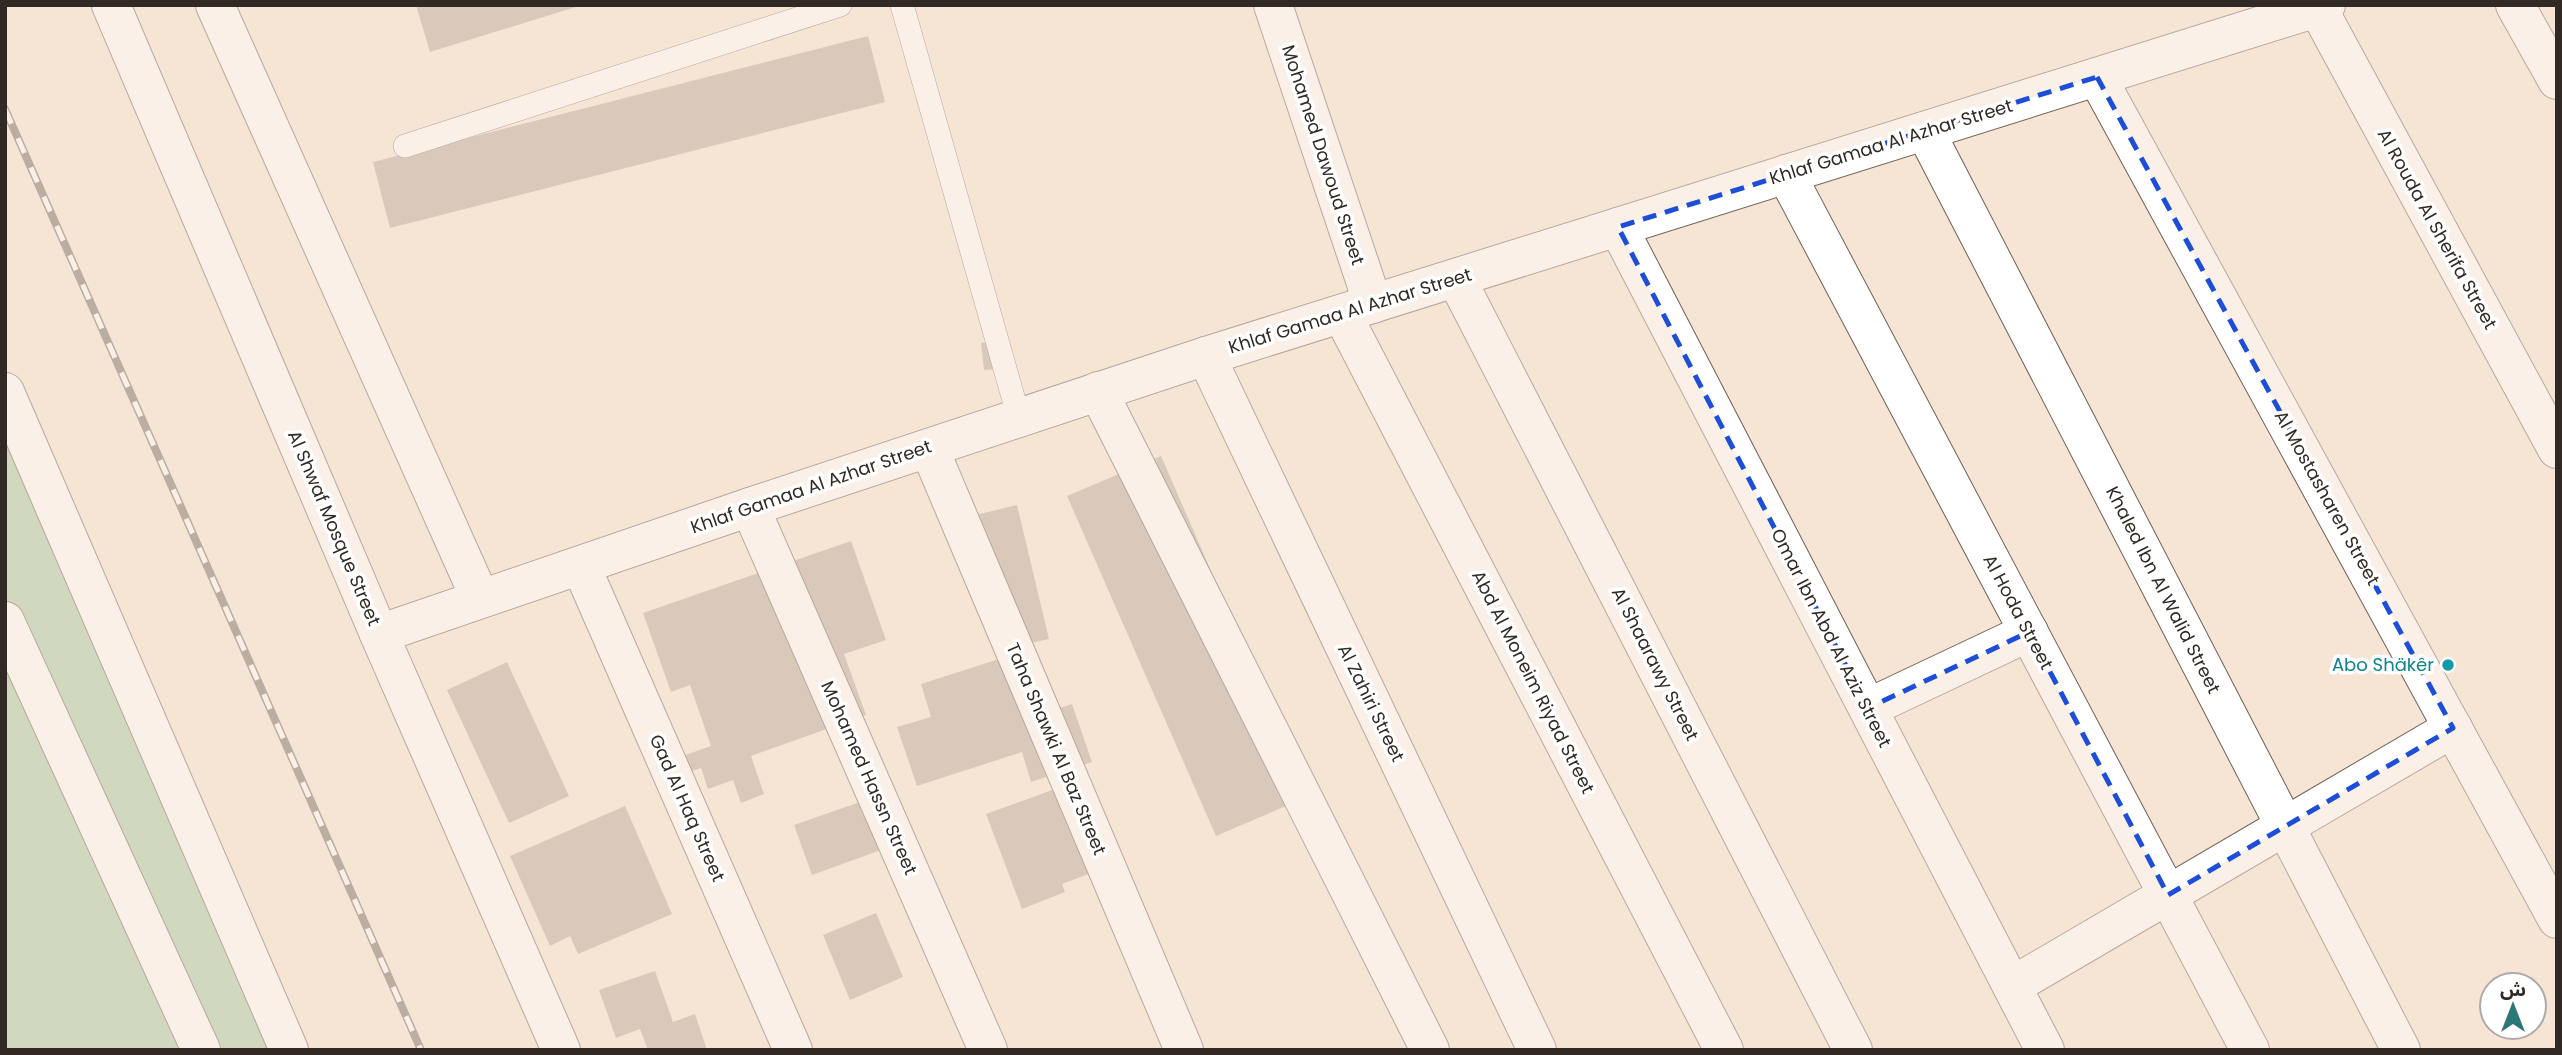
<svg xmlns="http://www.w3.org/2000/svg" width="2562" height="1055" font-family="Poppins,'Noto Sans Arabic',sans-serif">
<style>
.green{fill:#a2caa4}
.building{fill:#b9a99b}
.lines{fill:none;stroke-linecap:round;stroke-linejoin:round}
.lane-casing{stroke:#6e6053;stroke-width:24}
.street-casing{stroke:#6e6053;stroke-width:40}
.lane{stroke:#fff;stroke-width:23}
.street{stroke:#fff;stroke-width:38}
.rail-casing{stroke:#776c63;stroke-width:8}
.rail{stroke:#fff;stroke-width:5;stroke-dasharray:16;stroke-linecap:butt}
.marked{fill:none;stroke:#1d4ed8;stroke-width:5;stroke-dasharray:14 9;stroke-linejoin:round}
.culture-dot{fill:#0f9aa8;stroke:#fff;stroke-width:2.5}
.labels{text-anchor:middle;stroke-width:7;stroke-linejoin:round;paint-order:stroke}
.street-label{font-size:18px;fill:#312a24;stroke:#fff}
.culture-label{font-size:18px;fill:#0d838f;stroke:#fff;text-anchor:end}
</style>
<rect width="100%" height="100%" fill="#f6e4d5"/>
<polygon class="green" points="5,370 307,1050 5,1050"/>
<g class="building">
<polygon points="416,5 579,5 579,6 430,52"/>
<polygon points="868,36 885,102 390,228 373,162"/>
<polygon points="997,342 999,369 984,370 981,343"/>
<polygon points="1161,456 1309,796 1216,836 1067,496"/>
<polygon points="1017,505 1049,639 995,651 963,518"/>
<polygon points="851,541 886,640 844,654 866,715 751,756 764,794 741,803 733,780 708,789 701,768 683,774 677,758 711,746 690,685 671,692 643,613"/>
<polygon points="1002,658 1023,720 1072,704 1092,762 1031,782 1022,752 917,786 897,727 931,717 921,684"/>
<polygon points="507,662 569,796 509,823 447,690"/>
<polygon points="1055,789 1099,870 1062,884 1065,892 1022,909 986,814"/>
<polygon points="886,793 903,842 812,875 794,825"/>
<polygon points="625,806 672,914 578,954 570,936 550,946 510,856"/>
<polygon points="876,913 903,977 850,1000 823,935"/>
<polygon points="655,971 673,1022 695,1014 707,1050 648,1050 640,1029 616,1038 599,990"/>
</g>
<g class="lines">
<g class="lane-casing">
<g id="lane">
<polyline points="902,5 1019,418"/>
<polyline points="405,146 840,5"/>
</g>
</g>
<g class="street-casing">
<g id="street">
<polyline points="111,5 379,634 561,1050"/>
<polyline points="215,5 480,598"/>
<polyline points="1273,5 1373,304"/>
<polyline points="2316,5 2557,449"/>
<polyline points="2515,5 2557,80"/>
<polyline points="2097,77 2557,919"/>
<polyline points="1925,131 2401,1050"/>
<polyline points="1786,174 2250,1050"/>
<polyline points="1618,227 2045,1050"/>
<polyline points="1456,278 1853,1050"/>
<polyline points="1342,314 1724,1050"/>
<polyline points="1206,356 1537,1050"/>
<polyline points="1098,391 1430,1050"/>
<polyline points="5,392 289,1050"/>
<polyline points="929,448 1184,1050"/>
<polyline points="750,507 988,1050"/>
<polyline points="581,566 793,1050"/>
<polyline points="5,621 201,1050"/>
<polyline points="379,634 750,507 1206,356 2326,5"/>
<polyline points="1868,708 2029,632"/>
<polyline points="2012,986 2453,728"/>
</g>
</g>
<use href="#lane" class="lane"/>
<use href="#street" class="street"/>
<g class="rail-casing">
<polyline id="rail" points="5,109 421,1050"/>
</g>
<use href="#rail" class="rail"/>
</g>
<path d="M0 0H2562V1055H0ZM2097 77 2453 728 2168 895 2029 632 1868 708 1618 227Z" fill="#f6e4d5" fill-opacity=".55" fill-rule="evenodd"/>
<path class="marked" d="M2097 77 2453 728 2168 895 2029 632 1868 708 1618 227Z"/>
<circle class="culture-dot" cx="2448" cy="665" r="7"/>
<g class="labels">
<g class="street-label">
<text transform="translate(1891 142) rotate(-17)" y="6">Khlaf Gamaa Al Azhar Street</text>
<text transform="translate(1323 155) rotate(72)" y="6">Mohamed Dawoud Street</text>
<text transform="translate(2437 229) rotate(61)" y="6">Al Rouda Al Sherifa Street</text>
<text transform="translate(1350 311) rotate(-17)" y="6">Khlaf Gamaa Al Azhar Street</text>
<text transform="translate(811 487) rotate(-19)" y="6">Khlaf Gamaa Al Azhar Street</text>
<text transform="translate(2327 498) rotate(61)" y="6">Al Mostasharen Street</text>
<text transform="translate(334 528) rotate(67)" y="6">Al Shwaf Mosque Street</text>
<text transform="translate(2163 590) rotate(63)" y="6">Khaled Ibn Al Walid Street</text>
<text transform="translate(2018 612) rotate(62)" y="6">Al Hoda Street</text>
<text transform="translate(1831 638) rotate(63)" y="6">Omar Ibn Abd Al Aziz Street</text>
<text transform="translate(1655 664) rotate(63)" y="6">Al Shaarawy Street</text>
<text transform="translate(1533 682) rotate(63)" y="6">Abd Al Moneim Riyad Street</text>
<text transform="translate(1371 703) rotate(64)" y="6">Al Zahiri Street</text>
<text transform="translate(1056 749) rotate(67)" y="6">Taha Shawki Al Baz Street</text>
<text transform="translate(869 778) rotate(66)" y="6">Mohamed Hassn Street</text>
<text transform="translate(687 808) rotate(66)" y="6">Gad Al Haq Street</text>
</g>
<g class="culture-label">
<text x="2434" y="671">Abo Shäkêr</text>
</g>
</g>
<rect width="2562" height="1055" fill="none" stroke="#312a24" stroke-width="14"/>
<g transform="translate(2513 1006)"><circle r="33" fill="#ffffff" stroke="#adaaa7" stroke-width="2"/>
<path d="M0-5L12 26L0 18L-12 26Z" fill="#2c7678"/>
<text y="-10" font-size="19" font-weight="bold" text-anchor="middle" fill="#312a24">ش</text>
</g>
</svg>
